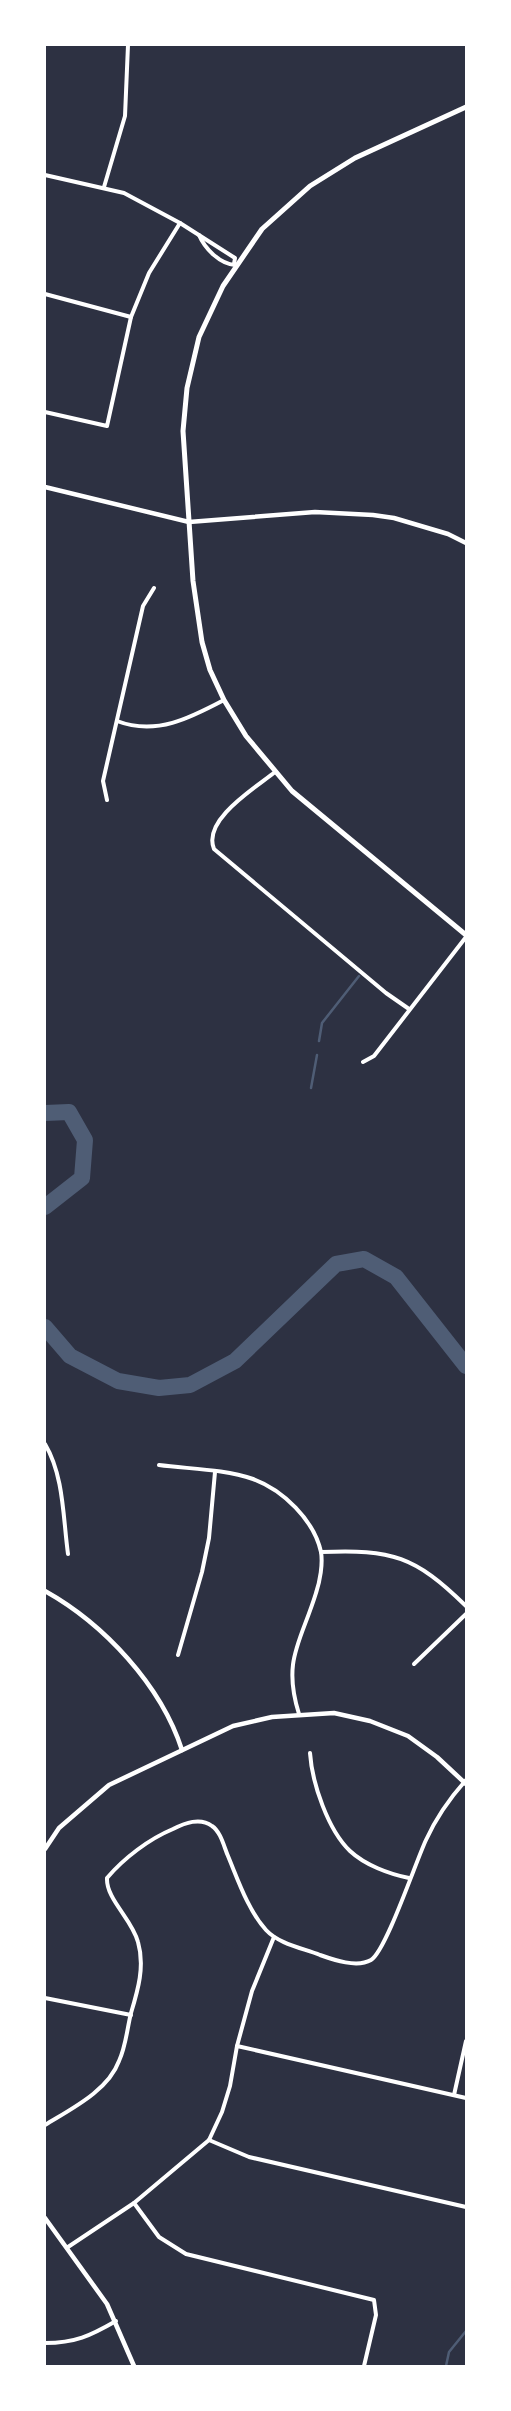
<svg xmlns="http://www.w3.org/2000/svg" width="511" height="2411" font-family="'Alegreya Sans',sans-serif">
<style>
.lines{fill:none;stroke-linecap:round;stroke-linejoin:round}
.stream{stroke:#4f5d75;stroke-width:2.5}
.river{stroke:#4f5d75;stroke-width:16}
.minor{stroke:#fff;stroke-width:4}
.tertiary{stroke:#fff;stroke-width:4.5}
.secondary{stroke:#fff;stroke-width:5}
</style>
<rect width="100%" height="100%" fill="#2d3142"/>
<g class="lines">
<g class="stream">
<polyline points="319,1041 322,1023 359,976"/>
<polyline points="311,1088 317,1055"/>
<polyline points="446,2366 449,2352 466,2331"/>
</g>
<g class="river">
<polyline points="45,1113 69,1112 85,1140 82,1178 45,1207"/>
<polyline points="45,1327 70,1356 118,1381 159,1388 190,1385 235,1361 336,1264 364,1259 396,1277 466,1366"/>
</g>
<g class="minor">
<polyline points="45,175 124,193 180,223 235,258 234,264"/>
<polyline points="104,187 125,116 128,45"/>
<path d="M199 235C205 249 220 264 235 265"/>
<polyline points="45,294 131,317"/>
<polyline points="45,412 107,426 131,317 149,273 180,223"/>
<path d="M117 721C156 736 190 718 224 700"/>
<path d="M275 772C255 788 202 820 214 849L386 993 409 1009"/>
<polyline points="107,800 103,781 143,606 154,588"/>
<polyline points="363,1062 374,1056 466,937"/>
<path d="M45 1444C64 1476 63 1518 68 1554"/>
<path d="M159 1465C189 1469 224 1469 253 1479 283 1490 314 1520 321 1552 323 1564 320 1581 316 1593 301 1642 282 1660 299 1714"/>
<path d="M321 1552C392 1549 415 1556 466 1606"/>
<polyline points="178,1655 202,1572 209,1538 215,1472"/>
<polyline points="414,1664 466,1614"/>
<path d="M310 1753C312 1783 328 1830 350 1851 365 1865 389 1874 409 1878"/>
<polyline points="45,1998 131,2015"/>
<polyline points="237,2046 466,2098"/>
<polyline points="454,2095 466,2041"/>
<path d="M45 2125C71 2109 108 2091 119 2061 126 2046 127 2029 131 2013 138 1990 145 1966 138 1942 132 1919 106 1899 107 1878 124 1858 149 1839 173 1829 185 1823 200 1817 212 1826 221 1832 224 1847 228 1856 238 1880 248 1910 266 1930 279 1944 302 1948 320 1955 334 1960 357 1968 371 1960 386 1951 416 1861 426 1840 436 1818 450 1798 466 1780"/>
<polyline points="209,2140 249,2157 466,2207"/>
<polyline points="134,2203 159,2237 186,2254 374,2300 376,2315 364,2366"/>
<polyline points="68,2247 134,2203 209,2140 222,2112 230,2086 237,2046 252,1991 274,1937"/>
<path d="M45 2343C75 2343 90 2336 116 2321"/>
</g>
<g class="tertiary">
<polyline points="45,487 189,522 315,512 373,515 394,518 448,534 466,543"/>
<path d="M45 1591C104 1624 161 1685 182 1750"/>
<polyline points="45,1849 59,1828 109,1785 233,1726 272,1717 334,1713 370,1721 408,1736 437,1757 466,1784"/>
<polyline points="45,2218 107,2304 134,2366"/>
</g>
<polyline class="secondary" points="466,107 355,158 310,186 262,229 223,286 199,337 187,388 183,431 193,581 202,642 210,670 224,700 246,736 292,791 466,935"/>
</g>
<rect width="511" height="2411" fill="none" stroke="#ffffff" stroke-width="92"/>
</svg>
